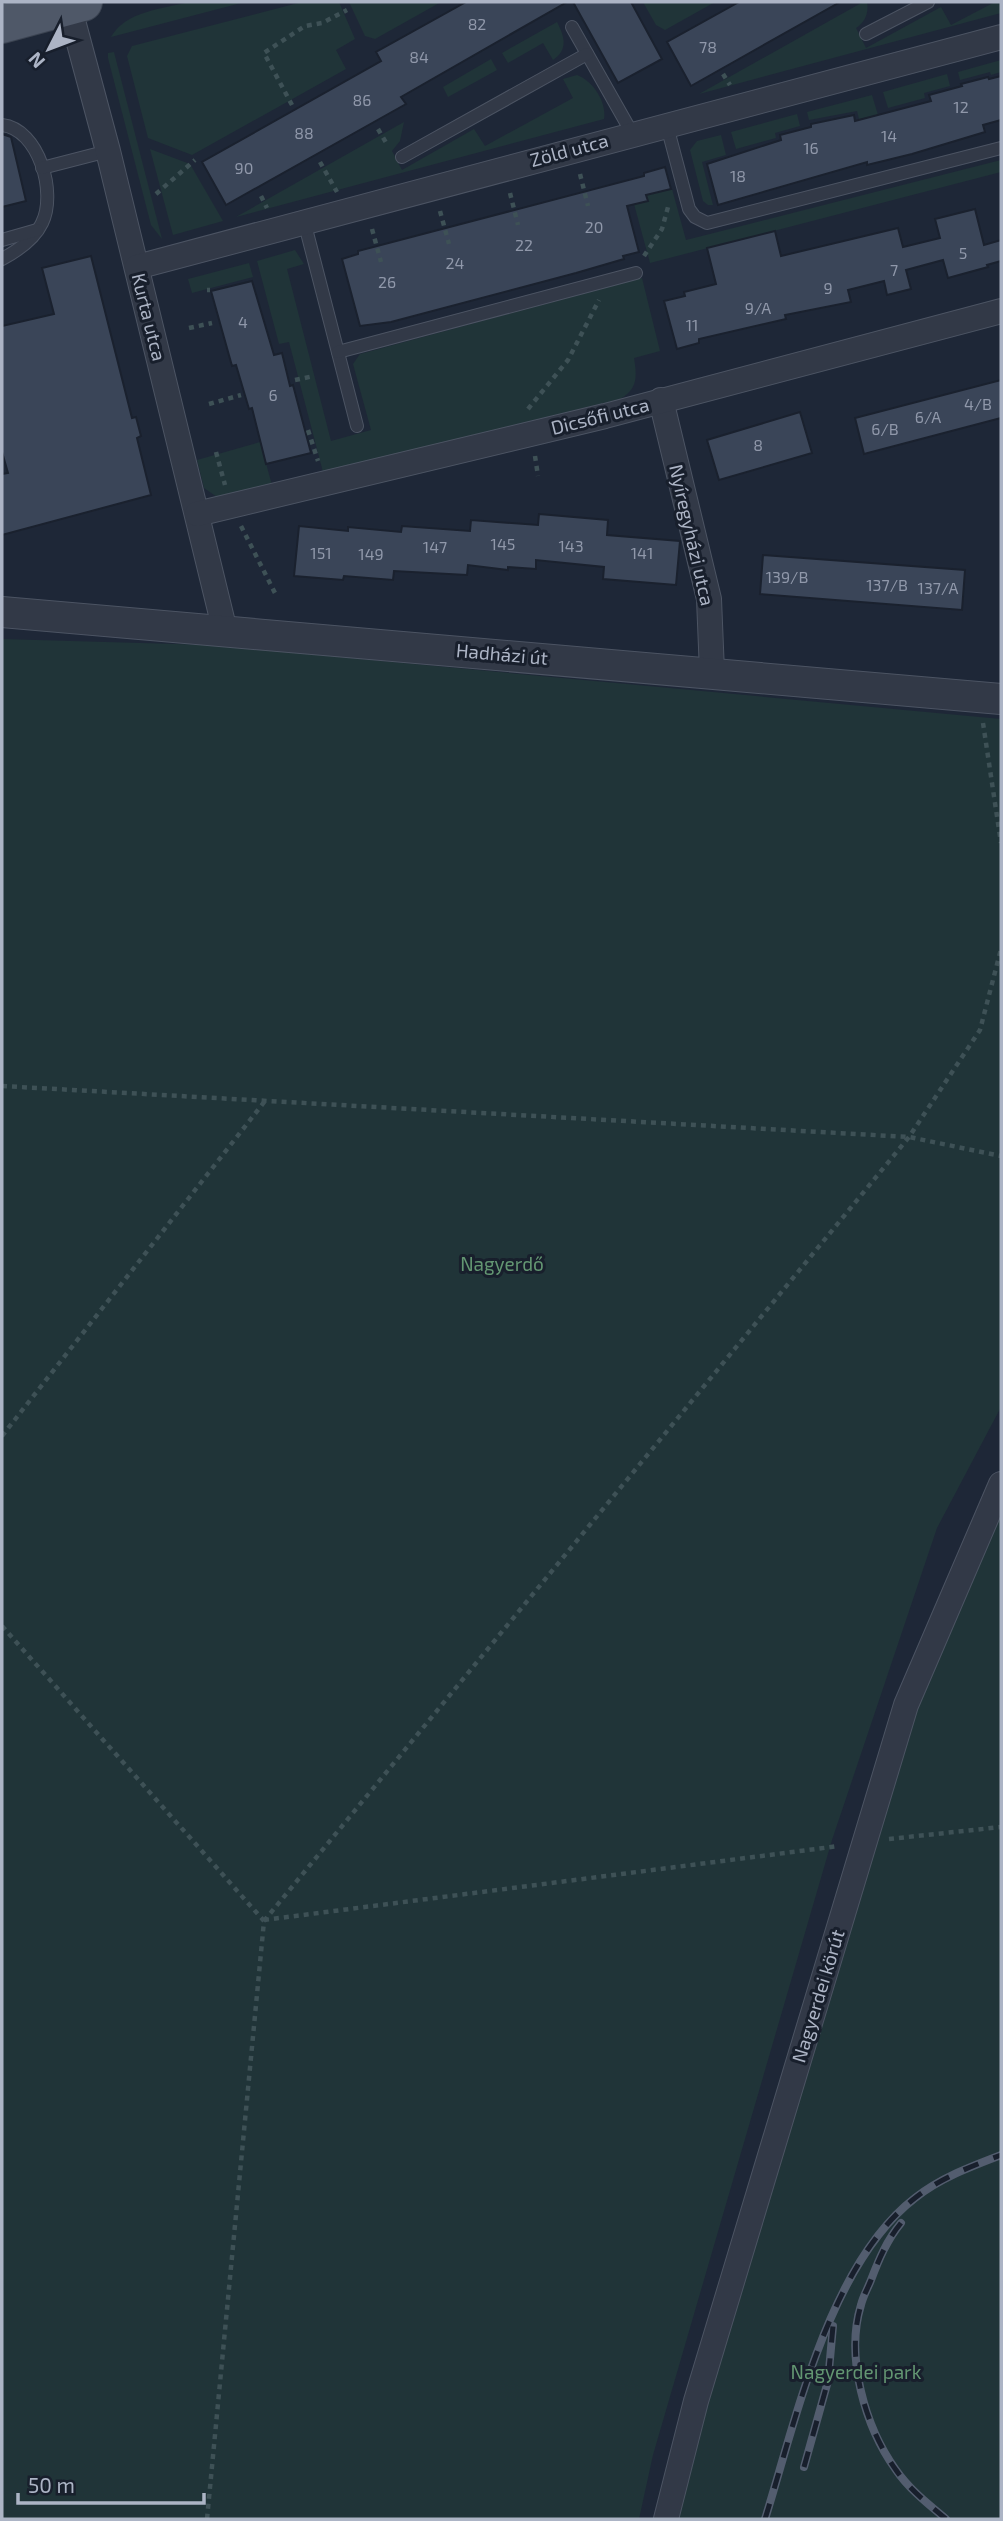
<svg xmlns="http://www.w3.org/2000/svg" width="1003" height="2521" font-family="'Exo 2',sans-serif">
<style>
.green{fill:#203438}
.building{fill:#3a4558;stroke:#1a212e;stroke-width:2}
.lines{fill:none;stroke-linecap:round;stroke-linejoin:round}
.service-casing{stroke:#4c5463;stroke-width:14}
.minor-casing{stroke:#4c5463;stroke-width:26}
.tertiary-casing{stroke:#4c5463;stroke-width:32}
.primary-casing{stroke:#3b4351;stroke-width:40}
.path{stroke:#3e5156;stroke-width:4.5;stroke-dasharray:5 5;stroke-linecap:butt}
.service{stroke:#323947;stroke-width:12}
.minor{stroke:#323947;stroke-width:24}
.tertiary{stroke:#323947;stroke-width:30}
.primary{stroke:#4f5868;stroke-width:38}
.rail-casing{stroke:#535d6f;stroke-width:8}
.rail{stroke:#181f2c;stroke-width:5;stroke-dasharray:16;stroke-linecap:butt}
.labels{text-anchor:middle;stroke-width:6;stroke-linejoin:round;paint-order:stroke}
.number-label{font-size:16px;fill:#9098aa}
.street-label{font-size:19px;fill:#acb4c5;stroke:#181f2c}
.park-label{font-size:19px;fill:#639672;stroke:#181f2c}
</style>
<rect width="100%" height="100%" fill="#1e2737"/>
<g class="green">
<path d="M189 2H245L111 37C126 11 162 9 189 2Z"/>
<polygon points="302,2 339,2 355,39 336,50 346,69 192,155 148,138 127,56 132,46"/>
<polygon points="349,2 441,2 375,39 365,36"/>
<polygon points="643,2 715,2 665,30 656,25"/>
<path d="M863 2H867C869 13 865 22 856 28L866 48 941 7 951 25 995 2H1001V13L699 94Z"/>
<path d="M557 22C565 37 568 50 553 60L543 43 508 63 502 53Z"/>
<polygon points="114,52 162,239 151,225 108,58 108,53"/>
<polygon points="491,59 497,70 448,97 443,87"/>
<polygon points="1001,60 1001,72 991,75 990,72 960,80 958,72"/>
<polygon points="947,74 950,86 924,93 925,98 888,108 883,92"/>
<path d="M577 75C593 81 607 102 604 119L236 217 404 122 400 141 392 151 402 170 474 129 485 146 573 98 563 79Z"/>
<polygon points="872,95 878,115 859,119 857,111 809,120 807,112"/>
<polygon points="797,114 800,126 775,133 776,138 736,149 731,132"/>
<polygon points="721,135 726,155 702,162 713,205 708,205 703,201 690,150 697,141"/>
<polygon points="150,149 190,164 223,221 173,235"/>
<polygon points="1001,160 1001,172 650,263 634,204 647,201 646,195 672,189 686,240"/>
<path d="M295 250 304 264 287 269 331 441 371 430 353 364 360 354 642 278 660 351 634 358C637 376 638 389 620 399L323 472 289 342 279 344 257 261Z"/>
<polygon points="249,263 253,277 192,293 188,279"/>
<polygon points="260,442 272,485 217,497 204,488 197,460"/>
<polygon points="2,639 210,645 1001,719 1001,1407 937,1528 832,1840 653,2455 639,2519 2,2519"/>
<polygon points="1001,1484 1001,2519 667,2519 906,1705"/>
</g>
<g class="building">
<polygon points="466,2 567,2 401,97 406,104 226,205 202,162 381,61 376,52"/>
<polygon points="573,2 631,2 662,59 618,83"/>
<polygon points="739,2 840,2 691,86 667,42"/>
<polygon points="1001,76 1001,120 983,125 985,132 912,154 867,165 867,162 718,205 707,164 781,140 780,135 811,127 811,124 854,115 855,121 931,101 929,95 962,86 961,84 988,77 989,79"/>
<polygon points="2,134 11,137 26,201 2,207"/>
<polygon points="665,167 671,189 646,195 648,201 627,206 639,252 623,256 624,259 576,273 391,322 360,326 342,259 358,254 358,251 644,176 644,173"/>
<polygon points="975,209 984,245 1001,240 1001,261 987,265 988,267 948,278 943,260 906,270 911,289 887,295 884,281 848,290 851,302 785,315 786,319 699,339 699,343 677,349 664,301 685,296 684,292 716,284 707,248 775,231 781,256 898,228 903,247 940,238 935,219"/>
<polygon points="91,256 132,418 136,417 141,436 137,438 151,495 2,535 2,474 8,473 2,452 2,326 54,314 42,268"/>
<polygon points="252,281 274,355 282,353 290,386 293,385 311,453 266,464 252,408 249,409 236,365 232,366 211,291"/>
<polygon points="1001,380 1001,418 864,454 855,418"/>
<polygon points="800,412 812,453 719,480 707,440"/>
<polygon points="539,514 608,520 607,535 680,541 676,585 603,579 604,567 536,560 536,569 508,567 508,570 468,565 467,575 394,571 393,580 344,576 343,580 294,576 299,526 348,531 348,527 401,532 402,526 470,531 471,520 538,525"/>
<polygon points="763,555 965,570 962,610 760,594"/>
</g>
<g class="lines">
<g class="service-casing">
<g id="service">
<polyline points="572,27 632,133"/>
<polyline points="866,34 928,2"/>
<path d="M2 125C39 129 57 193 42 223 34 240 17 251 2 259"/>
<polyline points="667,126 689,209 695,217 707,223 1001,148"/>
<polyline points="402,157 587,54"/>
<polyline points="42,168 108,151"/>
<polyline points="304,221 357,426"/>
<polyline points="2,240 37,230"/>
<polyline points="338,352 636,273"/>
</g>
</g>
<g class="minor-casing">
<g id="minor">
<polyline points="69,6 108,151 225,631"/>
<polyline points="137,267 1001,37"/>
<polyline points="661,400 709,599 712,672"/>
<polyline points="197,514 605,416 1001,311"/>
<polyline points="666,2519 696,2401 906,1705 1001,1484"/>
</g>
</g>
<g class="tertiary-casing">
<polyline id="tertiary" points="2,612 1001,699"/>
</g>
<g class="primary-casing">
<polyline id="primary" points="2,24 83,2"/>
</g>
<g class="path">
<polyline points="723,74 730,85"/>
<polyline points="292,105 264,53 305,26 322,23 347,10"/>
<polyline points="378,129 388,146"/>
<polyline points="320,162 337,192"/>
<polyline points="580,174 588,206"/>
<polyline points="510,193 518,225"/>
<polyline points="156,194 195,160"/>
<polyline points="261,196 267,208"/>
<polyline points="440,211 449,244"/>
<polyline points="372,229 381,262"/>
<polyline points="644,256 662,229 668,207"/>
<polyline points="207,290 210,290"/>
<polyline points="189,328 212,323"/>
<polyline points="295,380 314,376"/>
<polyline points="209,404 241,395"/>
<polyline points="528,409 568,360 599,300"/>
<polyline points="308,430 318,461"/>
<polyline points="216,452 225,485"/>
<polyline points="535,456 538,476"/>
<polyline points="241,526 276,595"/>
<polyline points="983,723 1001,843"/>
<polyline points="2,1086 909,1137 1001,1156"/>
<polyline points="2,1436 265,1101"/>
<polyline points="2,1626 264,1921 207,2519"/>
<polyline points="889,1839 1001,1827"/>
<polyline points="264,1920 839,1846"/>
<polyline points="264,1921 909,1137 980,1030 1001,949"/>
</g>
<use href="#service" class="service"/>
<use href="#minor" class="minor"/>
<use href="#tertiary" class="tertiary"/>
<use href="#primary" class="primary"/>
<g class="rail-casing">
<g id="rail">
<path d="M901 2223C887 2240 879 2259 871 2280 868 2288 863 2296 861 2305 845 2357 865 2427 896 2470 909 2489 928 2504 946 2519"/>
<polyline points="804,2467 828,2381 833,2326"/>
<path d="M765 2519C796 2420 829 2264 915 2198 940 2178 972 2166 1001 2155"/>
</g>
</g>
<use href="#rail" class="rail"/>
</g>
<g class="labels">
<g class="number-label">
<text x="477" y="30">82</text>
<text x="708" y="53">78</text>
<text x="419" y="63">84</text>
<text x="362" y="106">86</text>
<text x="961" y="113">12</text>
<text x="304" y="139">88</text>
<text x="889" y="142">14</text>
<text x="811" y="154">16</text>
<text x="244" y="174">90</text>
<text x="738" y="182">18</text>
<text x="594" y="233">20</text>
<text x="524" y="251">22</text>
<text x="963" y="259">5</text>
<text x="455" y="269">24</text>
<text x="894" y="276">7</text>
<text x="387" y="288">26</text>
<text x="828" y="294">9</text>
<text x="758" y="314">9/A</text>
<text x="243" y="328">4</text>
<text x="692" y="331">11</text>
<text x="273" y="401">6</text>
<text x="978" y="410">4/B</text>
<text x="928" y="423">6/A</text>
<text x="885" y="435">6/B</text>
<text x="758" y="451">8</text>
<text x="503" y="550">145</text>
<text x="571" y="552">143</text>
<text x="435" y="553">147</text>
<text x="321" y="559">151</text>
<text x="642" y="559">141</text>
<text x="371" y="560">149</text>
<text x="787" y="583">139/B</text>
<text x="887" y="591">137/B</text>
<text x="938" y="594">137/A</text>
</g>
<g class="street-label">
<text transform="translate(569 150) rotate(-15)" y="7">Zöld utca</text>
<text transform="translate(149 317) rotate(76)" y="7">Kurta utca</text>
<text transform="translate(600 416) rotate(-14)" y="7">Dicsőfi utca</text>
<text transform="translate(692 535) rotate(77)" y="7">Nyíregyházi utca</text>
<text transform="translate(502 654) rotate(5)" y="7">Hadházi út</text>
<text transform="translate(818 1996) rotate(-73)" y="7">Nagyerdei körút</text>
</g>
<g class="park-label">
<text x="502" y="1271">Nagyerdő</text>
<text x="856" y="2379">Nagyerdei park</text>
</g>
</g>
<rect width="1003" height="2521" fill="none" stroke="#acb4c5" stroke-width="7"/>
<g transform="translate(49 49) rotate(228)" stroke="#181f2c" stroke-width="5" paint-order="stroke">
<path d="M0-5L12 26L0 18L-12 26Z" fill="#acb4c5"/>
<text y="-10" font-size="19" font-weight="bold" text-anchor="middle" fill="#acb4c5">N</text>
</g>
<path d="M18 2493v10h186v-10" fill="none" stroke="#acb4c5" stroke-width="3.5"/>
<text x="28" y="2493" font-size="21" fill="#acb4c5" stroke="#181f2c" stroke-width="5" paint-order="stroke">50 m</text>
</svg>
